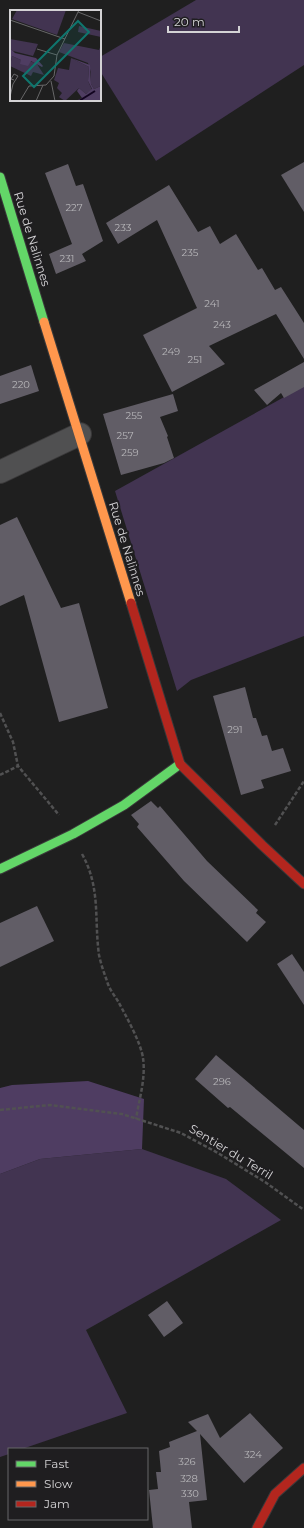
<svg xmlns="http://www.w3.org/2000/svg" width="304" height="1528" font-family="Montserrat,sans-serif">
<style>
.green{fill:#423451}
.forest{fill:#4f3d62}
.building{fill:#615d66}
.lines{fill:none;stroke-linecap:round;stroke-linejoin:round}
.street-casing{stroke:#3a393a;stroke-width:24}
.fast-casing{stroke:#3a393a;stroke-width:11}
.slow-casing{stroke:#3a393a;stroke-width:11}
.jam-casing{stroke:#3a393a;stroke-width:11}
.path{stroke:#515152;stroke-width:2.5;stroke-dasharray:4 2;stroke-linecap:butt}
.street{stroke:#505051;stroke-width:22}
.fast{stroke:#63d668;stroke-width:9}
.slow{stroke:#ff974d;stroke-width:9}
.jam{stroke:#b3261e;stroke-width:9}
.labels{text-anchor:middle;stroke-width:4;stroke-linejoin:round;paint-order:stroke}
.number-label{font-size:10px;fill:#b7b6b9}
.street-label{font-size:12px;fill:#d4d3d5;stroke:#1f1e20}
.inset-river{fill:none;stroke:#11031f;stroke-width:2}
.inset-road{fill:none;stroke:#676768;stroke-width:1}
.view{fill:#0f766e;fill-opacity:0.15;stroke:#0f766e;stroke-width:2}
.inset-edge{fill:none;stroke:#d4d3d5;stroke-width:2}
</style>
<rect width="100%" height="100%" fill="#1f1f1f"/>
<g class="green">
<polygon points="196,0 304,0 304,65 156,161 100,71 100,57"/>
<polygon points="304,386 304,636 191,680 177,691 115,491"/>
<polygon points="142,1149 226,1179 281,1220 86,1330 127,1413 22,1449 9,1449 9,1454 0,1457 0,1174 40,1159"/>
</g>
<polygon class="forest" points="88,1081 144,1099 142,1149 40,1159 0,1174 0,1088 12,1085"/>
<g class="building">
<polygon points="304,162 304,212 281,175"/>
<polygon points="68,164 76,186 83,184 103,241 82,254 86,261 56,274 49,254 72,244 45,173"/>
<polygon points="169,185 198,232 210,226 220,244 236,234 258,270 262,268 275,290 281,287 304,323 304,359 276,314 209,346 225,364 172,392 143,335 197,308 157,220 118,244 106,223"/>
<polygon points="304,362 304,387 284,398 281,393 267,405 254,390"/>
<polygon points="31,365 39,391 0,404 0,376"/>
<polygon points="173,394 178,411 160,417 168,436 167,437 174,458 164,463 121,475 103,414"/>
<polygon points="17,517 61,608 79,603 108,708 59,722 24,595 0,606 0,525"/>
<polygon points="245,687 253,718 256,718 262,736 267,735 272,751 283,748 291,771 261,780 264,788 241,795 213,696"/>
<polygon points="151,801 158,808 160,806 207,861 258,910 256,913 266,922 247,942 184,881 137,827 139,824 131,815"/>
<polygon points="37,906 54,941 0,967 0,923"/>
<polygon points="292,954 304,972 304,1005 277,964"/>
<polygon points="216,1055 304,1130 304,1168 230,1107 228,1108 195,1079"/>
<polygon points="167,1301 183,1323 164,1337 148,1315"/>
<polygon points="250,1413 283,1448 244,1483 200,1434 207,1500 189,1502 192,1528 153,1528 149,1490 158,1489 156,1472 161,1472 159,1451 170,1447 169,1442 197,1431 188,1422 208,1414 220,1438"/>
</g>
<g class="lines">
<g class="street-casing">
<polyline id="street" points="0,472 80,434"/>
</g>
<g class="fast-casing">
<g id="fast">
<polyline points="0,177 44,322"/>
<polyline points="0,869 73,834 124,805 180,764"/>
</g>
</g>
<g class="slow-casing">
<polyline id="slow" points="44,322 131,603"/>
</g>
<g class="jam-casing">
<g id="jam">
<polyline points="131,603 180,764 262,845 304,884"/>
<polyline points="257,1528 275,1494 304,1468"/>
</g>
</g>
<g class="path">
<polyline points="0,713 13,742 18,766 59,815"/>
<polyline points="0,775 18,766"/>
<polyline points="275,825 304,781"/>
<path d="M82 854C101 888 94 919 99 955 101 964 104 973 107 981 109 989 115 996 119 1003 126 1016 141 1043 143 1058 146 1078 139 1100 136 1119"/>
<polyline points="0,1110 50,1105 122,1114 181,1133 218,1153 265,1182 304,1210"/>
</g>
<use href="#street" class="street"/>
<use href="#fast" class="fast"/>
<use href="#slow" class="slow"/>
<use href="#jam" class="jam"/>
</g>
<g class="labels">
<g class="number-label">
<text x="74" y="211">227</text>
<text x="123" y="231">233</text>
<text x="190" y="256">235</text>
<text x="67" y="262">231</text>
<text x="212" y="307">241</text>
<text x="222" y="328">243</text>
<text x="171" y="355">249</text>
<text x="195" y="363">251</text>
<text x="21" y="388">220</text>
<text x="134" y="419">255</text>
<text x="125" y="439">257</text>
<text x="130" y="456">259</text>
<text x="235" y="733">291</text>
<text x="222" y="1085">296</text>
<text x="253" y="1458">324</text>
<text x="187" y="1465">326</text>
<text x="189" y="1482">328</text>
<text x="190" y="1497">330</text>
</g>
<g class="street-label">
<text transform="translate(32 239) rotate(73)" y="4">Rue de Nalinnes</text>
<text transform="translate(127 549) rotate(73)" y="4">Rue de Nalinnes</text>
<text transform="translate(231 1152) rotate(31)" y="4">Sentier du Terril</text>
</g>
</g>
<g transform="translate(10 10)">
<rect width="91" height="91" fill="#1f1f1f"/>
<path d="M7 0H56L47 25 2 9ZM69 16 91 21V27L68 22ZM0 29 28 34 23 46 3 41 0 38ZM54 33 89 40 91 35V76L84 79 81 74V62L78 53 49 42ZM2 46 11 50V54L20 51 27 54 34 65 23 62 21 66 0 56ZM61 48 79 57 78 71 82 80 76 84 69 78 55 91 49 87 52 83 47 78 49 73 44 70 48 58 59 60Z" fill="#423451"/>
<path d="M0 38 5 43 26 48 33 56 32 57 21 51 18 56 10 54 11 50 2 46 0 55ZM61 48 80 55 81 74 84 79 91 76V91H66L72 88 67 81 69 78 76 84 82 79 78 71 79 57Z" fill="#4f3d62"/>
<path class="inset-river" d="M69 91 85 81"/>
<path class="inset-road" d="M68 2 91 11M0 10 55 29M27 39 47 45M41 71 45 91M0 87 3 74 8 66 4 64 1 69 4 70M10 91 19 76 36 75 44 66 47 45 69 0M26 91 33 75"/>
<path class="view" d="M68 11 79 22 24 77 13 66Z"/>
<rect width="91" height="91" class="inset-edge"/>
</g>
<rect x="8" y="1448" width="140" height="72" fill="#1f1e20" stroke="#676668"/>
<rect x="16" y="1461" width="20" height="6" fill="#63d668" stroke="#676668"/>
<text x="44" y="1468" font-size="12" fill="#d4d3d5">Fast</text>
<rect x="16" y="1481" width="20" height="6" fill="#ff974d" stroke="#676668"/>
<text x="44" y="1488" font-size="12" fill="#d4d3d5">Slow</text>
<rect x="16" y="1501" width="20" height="6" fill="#b3261e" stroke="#676668"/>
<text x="44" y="1508" font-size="12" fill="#d4d3d5">Jam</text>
<path d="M168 26v6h71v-6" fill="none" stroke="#d4d3d5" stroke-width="2"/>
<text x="174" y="26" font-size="12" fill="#d4d3d5" stroke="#1f1e20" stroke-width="3" paint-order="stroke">20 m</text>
</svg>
